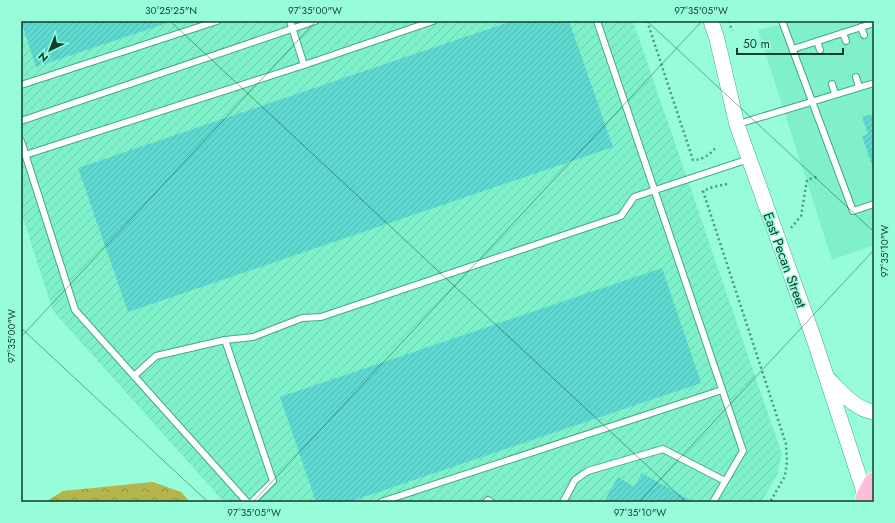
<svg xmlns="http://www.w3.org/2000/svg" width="895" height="523" font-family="Jost,sans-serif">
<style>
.built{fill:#80f0ca}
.industrial{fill:url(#industrial-furrows)}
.forest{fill:url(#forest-crowns)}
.building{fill:url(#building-hatch)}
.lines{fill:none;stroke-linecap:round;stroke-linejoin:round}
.service-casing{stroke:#41aa8a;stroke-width:8}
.tertiary-casing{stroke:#41aa8a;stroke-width:16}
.motorway-casing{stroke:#fff;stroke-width:22}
.path{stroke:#4f967f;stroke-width:2.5;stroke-dasharray:2 3;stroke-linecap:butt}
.service{stroke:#fff;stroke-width:6}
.tertiary{stroke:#fff;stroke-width:15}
.motorway{stroke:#febedb;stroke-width:21}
.ticks{fill:none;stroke:#113d30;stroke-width:1;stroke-opacity:0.45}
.labels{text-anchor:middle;stroke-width:3;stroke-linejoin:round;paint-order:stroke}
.street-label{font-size:14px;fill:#113d30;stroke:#97fdd9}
.neatline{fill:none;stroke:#113d30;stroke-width:1.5}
.ticks-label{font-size:10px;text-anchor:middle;fill:#113d30}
</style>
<defs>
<pattern id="industrial-furrows" width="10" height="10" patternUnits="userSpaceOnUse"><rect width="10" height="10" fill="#80f0ca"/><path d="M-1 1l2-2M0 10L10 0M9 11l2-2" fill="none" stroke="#6ecfae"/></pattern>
<pattern id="forest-crowns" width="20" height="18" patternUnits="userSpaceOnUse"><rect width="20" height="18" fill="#b5b54d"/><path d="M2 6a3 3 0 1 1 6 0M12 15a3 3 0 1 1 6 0" fill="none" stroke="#929440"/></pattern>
<pattern id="building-hatch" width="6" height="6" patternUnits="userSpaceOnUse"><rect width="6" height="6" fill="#60d8d0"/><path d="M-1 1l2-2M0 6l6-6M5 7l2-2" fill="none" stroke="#52bab3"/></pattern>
</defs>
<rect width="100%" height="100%" fill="#97fdd9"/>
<polygon class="built" points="794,21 874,21 874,245 832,260 758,30"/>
<polygon class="industrial" points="21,21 633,21 782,454 777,476 761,502 224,502 53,311 21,212"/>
<polygon class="forest" points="153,482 181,492 190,502 45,502 63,491"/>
<g class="building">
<polygon points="21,21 173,21 36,67"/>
<polygon points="512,21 569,21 613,147 128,312 78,168"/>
<polygon points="874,114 874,171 862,136 868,134 862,117"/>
<polygon points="662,268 701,383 349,502 316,502 280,397"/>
<polygon points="642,473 693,502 604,502 618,477 634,487"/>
</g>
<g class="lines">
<g class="service-casing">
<g id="service">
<polyline points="290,21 304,65"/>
<polyline points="597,21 743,451 713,502"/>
<polyline points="782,21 853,211 874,204"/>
<polyline points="861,27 864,35"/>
<polyline points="843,33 846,41"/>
<polyline points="817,41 820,50"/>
<polyline points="793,49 874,23"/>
<polyline points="856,77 859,87"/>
<polyline points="832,84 835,94"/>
<polyline points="21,85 217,21"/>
<polyline points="21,121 315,21"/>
<polyline points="738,124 874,83"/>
<polyline points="21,141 75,310 247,502"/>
<polyline points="25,155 304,65 433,21"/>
<polyline points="225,340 273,481 252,502"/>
<polyline points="134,376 156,356 225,340 253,337 302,318 321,317 621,216 634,197 749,159"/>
<polyline points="381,502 722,390"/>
<polyline points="486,502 488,500 491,502"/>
<polyline points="563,502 575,480 588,471 663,449 725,481"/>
</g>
</g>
<g class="tertiary-casing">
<g id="tertiary">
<polyline points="711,21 717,39 737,125 814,339 866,498"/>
<path d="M827 378C840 390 855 410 874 412"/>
</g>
</g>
<g class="motorway-casing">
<polyline id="motorway" points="866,498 874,483"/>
</g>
<g class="path">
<path d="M647 21 693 160C702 160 710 155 716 147"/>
<polyline points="729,21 732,31"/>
<polyline points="727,184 713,187 703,191 786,444 787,461 785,476 770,502"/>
<polyline points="791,228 801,216 807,180 819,176"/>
</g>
<use href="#service" class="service"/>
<use href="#tertiary" class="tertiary"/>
<use href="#motorway" class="motorway"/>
</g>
<path class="ticks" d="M170 21 686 502M647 21 874 232M21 328 208 502M21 337 316 21M253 502 702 21M639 502 874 250"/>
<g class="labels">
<g class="street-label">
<text transform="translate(785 260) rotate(70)" y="5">East Pecan Street</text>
</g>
</g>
<rect width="895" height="523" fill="none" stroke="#97fdd9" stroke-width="44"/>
<g transform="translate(50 50) rotate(223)" stroke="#97fdd9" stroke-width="3" paint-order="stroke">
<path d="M0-3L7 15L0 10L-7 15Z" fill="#113d30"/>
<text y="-6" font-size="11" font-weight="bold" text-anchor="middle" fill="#113d30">N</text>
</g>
<path d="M737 48v6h106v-6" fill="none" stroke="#113d30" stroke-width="2"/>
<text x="743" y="48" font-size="12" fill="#113d30" stroke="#97fdd9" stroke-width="3" paint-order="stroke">50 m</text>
<rect x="22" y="22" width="851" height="479" class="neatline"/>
<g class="ticks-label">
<text x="171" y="14">30°25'25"N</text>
<text x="315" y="14">97°35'00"W</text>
<text x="701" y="14">97°35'05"W</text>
<text transform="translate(884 251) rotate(-90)" y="4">97°35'10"W</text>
<text transform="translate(11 336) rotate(-90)" y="4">97°35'00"W</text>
<text x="254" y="516">97°35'05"W</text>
<text x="640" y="516">97°35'10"W</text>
</g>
</svg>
